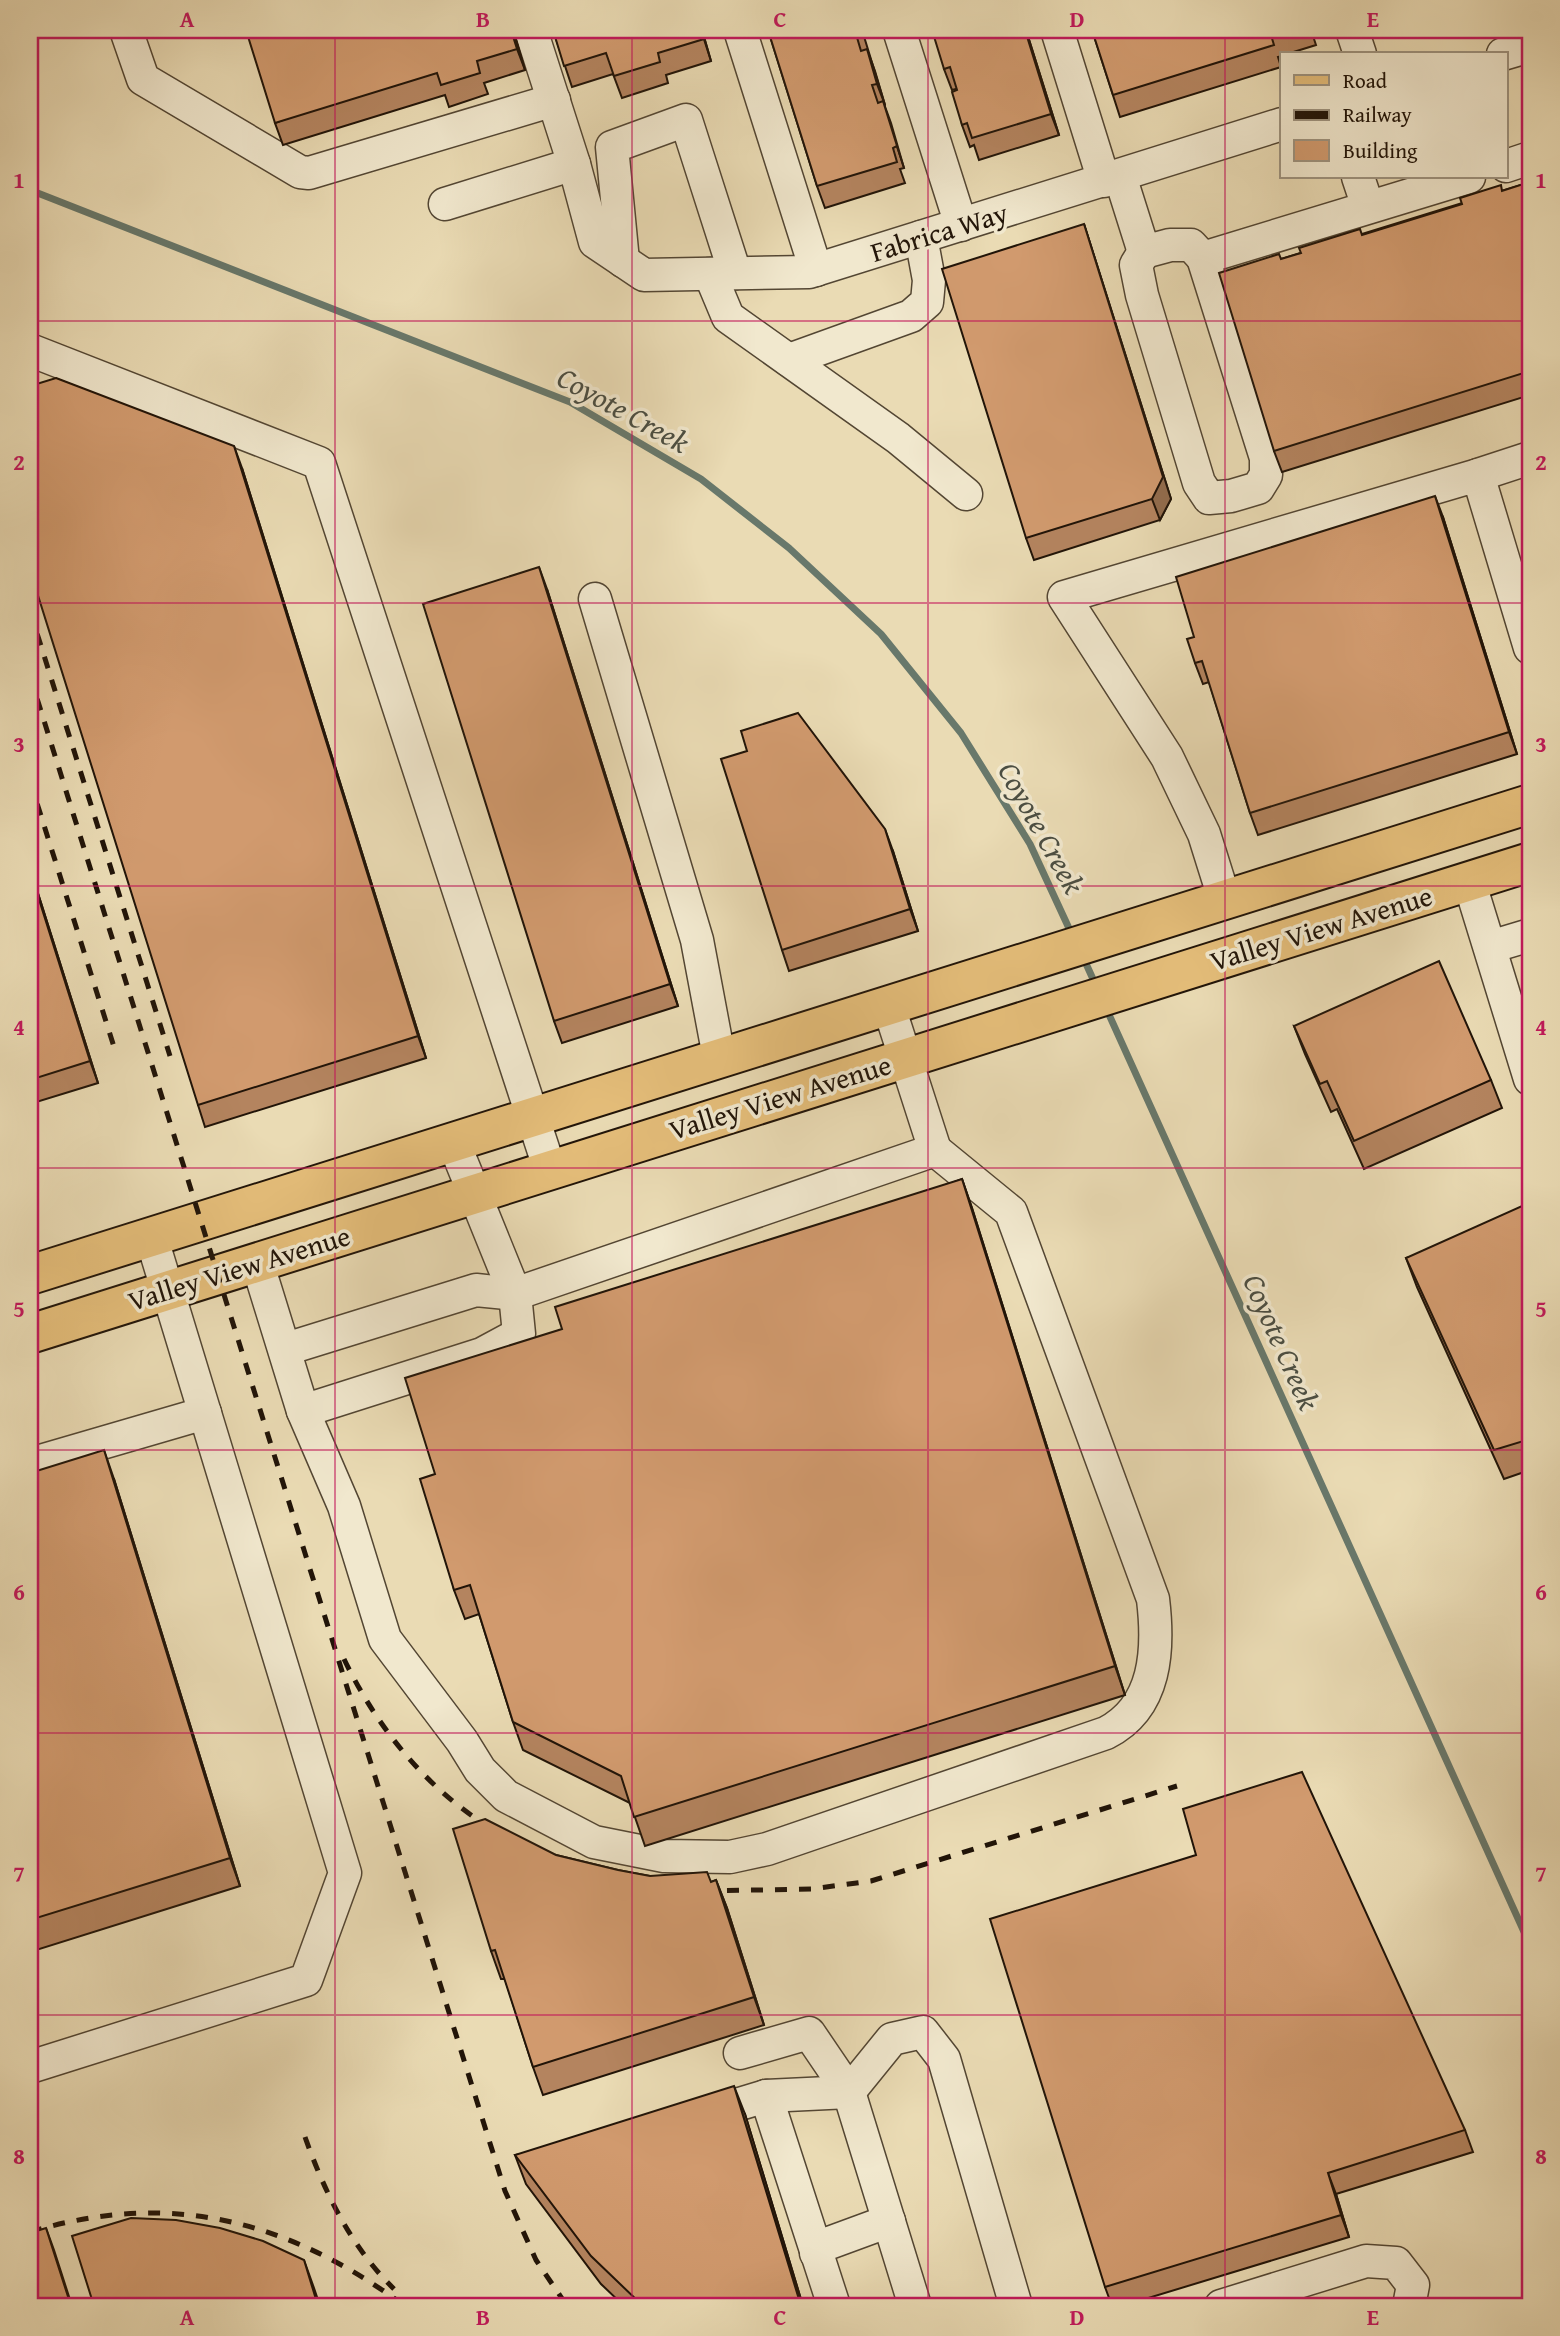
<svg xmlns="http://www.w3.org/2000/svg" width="1560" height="2336" font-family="'Gentium Book Plus',serif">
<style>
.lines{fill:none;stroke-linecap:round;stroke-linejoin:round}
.stream{stroke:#68786b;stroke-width:7}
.minor-casing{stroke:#534633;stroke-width:35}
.major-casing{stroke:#211408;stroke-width:42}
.minor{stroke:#f1e8ce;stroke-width:32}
.major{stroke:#e5be7a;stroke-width:38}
.rail{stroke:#211408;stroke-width:5;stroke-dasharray:12 12;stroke-linecap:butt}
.wall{fill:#b4845f;stroke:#211408;stroke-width:2}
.shaded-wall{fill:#926c4d;stroke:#211408;stroke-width:2}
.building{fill:#d19a6e;stroke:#211408;stroke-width:2}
.grid{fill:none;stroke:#c2185b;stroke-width:2;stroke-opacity:0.55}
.labels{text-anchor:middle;stroke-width:7;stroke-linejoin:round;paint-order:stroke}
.street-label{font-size:28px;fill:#211408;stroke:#f1e8ce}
.water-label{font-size:30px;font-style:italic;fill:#4b4e42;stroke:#f1e8ce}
.neatline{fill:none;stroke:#c2185b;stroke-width:2.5}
.grid-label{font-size:23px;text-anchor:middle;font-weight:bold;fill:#c2185b}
</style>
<rect width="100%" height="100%" fill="#eadbb4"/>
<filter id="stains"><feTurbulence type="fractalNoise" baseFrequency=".00286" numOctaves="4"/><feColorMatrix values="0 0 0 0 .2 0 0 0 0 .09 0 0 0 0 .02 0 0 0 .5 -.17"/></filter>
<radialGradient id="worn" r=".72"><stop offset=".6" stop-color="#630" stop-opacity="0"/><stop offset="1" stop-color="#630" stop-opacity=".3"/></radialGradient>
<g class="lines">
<g class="stream">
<polyline points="30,190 570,402 701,479 789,548 881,634 961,733 1030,844 1073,937"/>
<polyline points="1083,957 1097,988"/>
<polyline points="1106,1008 1530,1945"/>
</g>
<g class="minor-casing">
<g id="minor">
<polyline points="126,30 143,79 300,172 309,173 554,100"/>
<polyline points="531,30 574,164 595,242 644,275 809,272 1282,124"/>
<polyline points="740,30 816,270"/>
<polyline points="899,30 961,225"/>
<polyline points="1057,30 1104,181"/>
<polyline points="1352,30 1360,54"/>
<polyline points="1503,54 1530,46"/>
<polyline points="1506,166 1530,158"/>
<polyline points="1120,176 1144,252 1170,245 1191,245 1203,258 1469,177"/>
<polyline points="1358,177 1368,207"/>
<polyline points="445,204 574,164"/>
<polyline points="1144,252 1136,265 1142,295 1199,483 1209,498 1231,496 1258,488 1266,475 1266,458 1203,258"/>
<polyline points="623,261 612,147 686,120 735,273"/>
<polyline points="710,274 728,317 898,438 966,494"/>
<polyline points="30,350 319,463 550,1170"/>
<polyline points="789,360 911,316 927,302 929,280 921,237"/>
<polyline points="1478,475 1530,458"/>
<polyline points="595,599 697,940 719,1057"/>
<polyline points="1469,881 1530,1079"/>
<polyline points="1225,901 1204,834 1167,757 1064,597 1478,475 1530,648"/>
<polyline points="1490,947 1530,935"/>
<path d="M257 1262 303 1411 344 1506 385 1639 462 1741 480 1770 506 1796 594 1842 664 1856 730 1857 767 1849 1106 1733C1157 1707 1159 1649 1153 1599L1011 1212 935 1150"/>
<polyline points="286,1349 476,1290 515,1294 935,1150 888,1004"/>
<polyline points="303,1411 482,1354 519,1334 515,1294 453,1141"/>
<polyline points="30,1464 205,1413"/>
<polyline points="740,2053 809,2033 849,2092 915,2306"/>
<polyline points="30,2067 306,1980 345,1873 151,1236"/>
<polyline points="766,2096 834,2306"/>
<polyline points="700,2116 766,2096 849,2092 892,2039 923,2032 944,2059 1016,2306"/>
<polyline points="816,2253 821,2246 889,2221"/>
<polyline points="1221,2306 1366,2261 1396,2263 1413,2285 1409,2306"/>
</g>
</g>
<g class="major-casing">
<g id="major">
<polyline points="30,1275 1530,804"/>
<polyline points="30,1334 1530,862"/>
</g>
</g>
<use href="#minor" class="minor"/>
<use href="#major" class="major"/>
<g class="rail">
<polyline points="30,611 170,1056"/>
<polyline points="30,676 505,2191 536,2260 567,2306"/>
<polyline points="30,781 115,1050"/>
<path d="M344 1659C377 1728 428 1791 494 1830"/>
<polyline points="703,1891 811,1889 871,1881 1177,1786"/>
<path d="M305 2137C325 2193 351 2247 394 2289"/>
<path d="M30 2232C171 2189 289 2221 405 2306"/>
</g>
</g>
<g class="wall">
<polygon points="513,30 525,70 484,83 488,94 449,107 445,95 283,145 275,123"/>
<polygon points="553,30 702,30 711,61 666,75 668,83 622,98 613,74 572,87"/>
<polygon points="768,30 862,30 885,105 884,106 904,168 900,169 905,183 825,208 817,186"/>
<polygon points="1026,30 1059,135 979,160 974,145 970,147 962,125 956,89 952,90 944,69"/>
<polygon points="1092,30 1311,30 1316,45 1287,54 1282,54 1282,56 1278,57 1281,67 1120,117"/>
<polygon points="1530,182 1530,395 1282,472 1274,451 1281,259"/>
<polygon points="1084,224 1091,246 1171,499 1160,520 1034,560 1026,538"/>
<polygon points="242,468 426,1058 205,1127 198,1105"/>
<polygon points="1443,517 1517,754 1258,835 1250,813 1209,682 1203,684 1195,663 1194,637"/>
<polygon points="547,589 678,1006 562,1043 554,1021"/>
<polygon points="893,851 918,931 789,971 782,950"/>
<polygon points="30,868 98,1083 30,1104"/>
<polygon points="1294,1026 1491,1080 1502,1108 1364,1169 1337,1109 1331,1112 1305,1054"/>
<polygon points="962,1179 972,1208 1125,1695 645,1846 630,1803 523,1750 513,1722 479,1614 465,1619 454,1590 435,1474 562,1329"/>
<polygon points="1530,1225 1530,1470 1504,1479 1417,1287 1406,1258"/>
<polygon points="30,1473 114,1479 240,1886 30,1952"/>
<polygon points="556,1855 618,1870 650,1876 711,1882 716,1880 727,1908 764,2025 543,2095 533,2067 505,1979 501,1979 491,1951"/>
<polygon points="1196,1855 1465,2130 1473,2152 1336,2194 1349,2237 1122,2306 1112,2306 1105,2287"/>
<polygon points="745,2114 803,2306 624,2306 601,2284 526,2184 515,2155"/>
</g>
<g class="shaded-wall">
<polygon points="511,30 513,30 525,70 517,49"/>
<polygon points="701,30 702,30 711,61"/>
<polygon points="1025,30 1026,30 1059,135 1051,114"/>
<polygon points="867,49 875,71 885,105 877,84"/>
<polygon points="883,101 891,123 904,168 897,146"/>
<polygon points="1084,224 1091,246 1171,499 1160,520 1152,499"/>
<polygon points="234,446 242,468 426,1058 418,1036"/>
<polygon points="1435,496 1443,517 1517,754 1509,732"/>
<polygon points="539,567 547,589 678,1006 670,984"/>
<polygon points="885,829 893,851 918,931 910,909"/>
<polygon points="30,868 98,1083 90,1061 30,871"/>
<polygon points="962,1179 972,1208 1125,1695 1115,1666"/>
<polygon points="104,1450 114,1479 240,1886 230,1858"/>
<polygon points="716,1880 727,1908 764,2025 754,1997"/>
<polygon points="734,2086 745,2114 803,2306 801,2306"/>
<polygon points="1328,2173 1336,2194 1349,2237 1341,2215"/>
<polygon points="46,2228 54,2250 72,2306 71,2306"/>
<polygon points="304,2260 314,2288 320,2306 318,2306"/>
</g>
<g class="building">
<polygon points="246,30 511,30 517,49 477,61 480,73 441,85 437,73 275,123"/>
<polygon points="553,30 701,30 704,39 658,53 660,62 614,76 606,53 564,66"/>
<polygon points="768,30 861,30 862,33 856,34 861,51 867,49 877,84 872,85 878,103 883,101 897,146 893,148 897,162 817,186"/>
<polygon points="932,30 1025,30 1051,114 972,138 967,123 962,125 952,92 957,90 950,67 944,69"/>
<polygon points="1092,30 1288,30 1271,35 1274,45 1113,95"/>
<polygon points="1530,182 1530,371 1274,451 1219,273 1279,254 1281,259 1301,253 1299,248 1360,229 1362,235 1462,204 1460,198 1501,185 1502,191"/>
<polygon points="1084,224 1163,477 1152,499 1026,538 942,269"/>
<polygon points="56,378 234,446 418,1036 198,1105 30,570 30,386"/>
<polygon points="1435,496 1509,732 1250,813 1202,661 1195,663 1187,639 1194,637 1176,577"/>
<polygon points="539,567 670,984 554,1021 423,604"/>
<polygon points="798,713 885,829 910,909 782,950 721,759 747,751 741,731"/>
<polygon points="30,871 90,1061 30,1080"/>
<polygon points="1439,961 1491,1080 1354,1141 1327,1081 1320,1084 1294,1026"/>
<polygon points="962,1179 1115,1666 634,1817 621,1776 513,1722 470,1585 454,1590 420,1479 435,1474 405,1378 562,1329 555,1307"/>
<polygon points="1522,1206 1530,1225 1530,1439 1494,1450 1406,1258"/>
<polygon points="104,1450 230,1858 30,1920 30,1473"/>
<polygon points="1302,1772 1465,2130 1328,2173 1341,2215 1105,2287 990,1919 1196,1855 1183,1809"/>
<polygon points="485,1819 556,1855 618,1870 650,1876 707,1872 711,1882 716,1880 754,1997 533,2067 495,1950 491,1951 453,1829"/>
<polygon points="734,2086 801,2306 643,2306 591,2256 515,2155"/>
<polygon points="131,2218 176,2220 220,2228 263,2241 304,2260 318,2306 94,2306 72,2236"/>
<polygon points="46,2228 71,2306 30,2306 30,2233"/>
</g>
<path class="grid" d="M335 30V2306M632 30V2306M928 30V2306M1225 30V2306M30 321H1530M30 603H1530M30 886H1530M30 1168H1530M30 1450H1530M30 1733H1530M30 2015H1530"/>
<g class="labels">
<g class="street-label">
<text transform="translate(939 232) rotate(-17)" y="10">Fabrica Way</text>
<text transform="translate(1321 928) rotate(-17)" y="10">Valley View Avenue</text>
<text transform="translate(780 1097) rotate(-17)" y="10">Valley View Avenue</text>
<text transform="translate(239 1268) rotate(-17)" y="10">Valley View Avenue</text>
</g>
<g class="water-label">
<text transform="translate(623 410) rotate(29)" y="10">Coyote Creek</text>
<text transform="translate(1041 828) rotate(61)" y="10">Coyote Creek</text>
<text transform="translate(1281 1342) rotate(66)" y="10">Coyote Creek</text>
</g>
</g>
<rect width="1560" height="2336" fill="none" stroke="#eadbb4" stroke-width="77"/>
<rect x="1280" y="52" width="228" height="126" fill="#f1e8ce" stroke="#9e937f" stroke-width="2"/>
<rect x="1294" y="75" width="35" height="10" fill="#e5be7a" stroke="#9e937f" stroke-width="2"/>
<text x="1343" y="88" font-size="21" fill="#211408">Road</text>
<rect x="1294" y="110" width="35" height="10" fill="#211408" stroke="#9e937f" stroke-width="2"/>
<text x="1343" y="122" font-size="21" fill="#211408">Railway</text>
<rect x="1294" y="140" width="35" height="21" fill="#d19a6e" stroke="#9e937f" stroke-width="2"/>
<text x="1343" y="158" font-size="21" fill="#211408">Building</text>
<rect x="38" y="38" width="1484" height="2260" class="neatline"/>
<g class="grid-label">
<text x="187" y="27">A</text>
<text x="483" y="27">B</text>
<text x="780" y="27">C</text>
<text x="1077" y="27">D</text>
<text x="1373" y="27">E</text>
<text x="19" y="188">1</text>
<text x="1541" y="188">1</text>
<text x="19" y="470">2</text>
<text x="1541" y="470">2</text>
<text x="19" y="752">3</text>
<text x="1541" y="752">3</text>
<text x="19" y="1035">4</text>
<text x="1541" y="1035">4</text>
<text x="19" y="1317">5</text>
<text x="1541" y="1317">5</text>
<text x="19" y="1600">6</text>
<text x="1541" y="1600">6</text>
<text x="19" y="1882">7</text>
<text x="1541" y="1882">7</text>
<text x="19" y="2164">8</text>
<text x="1541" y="2164">8</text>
<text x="187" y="2325">A</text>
<text x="483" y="2325">B</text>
<text x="780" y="2325">C</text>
<text x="1077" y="2325">D</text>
<text x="1373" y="2325">E</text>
</g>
<rect width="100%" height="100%" filter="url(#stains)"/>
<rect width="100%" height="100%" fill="url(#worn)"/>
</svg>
